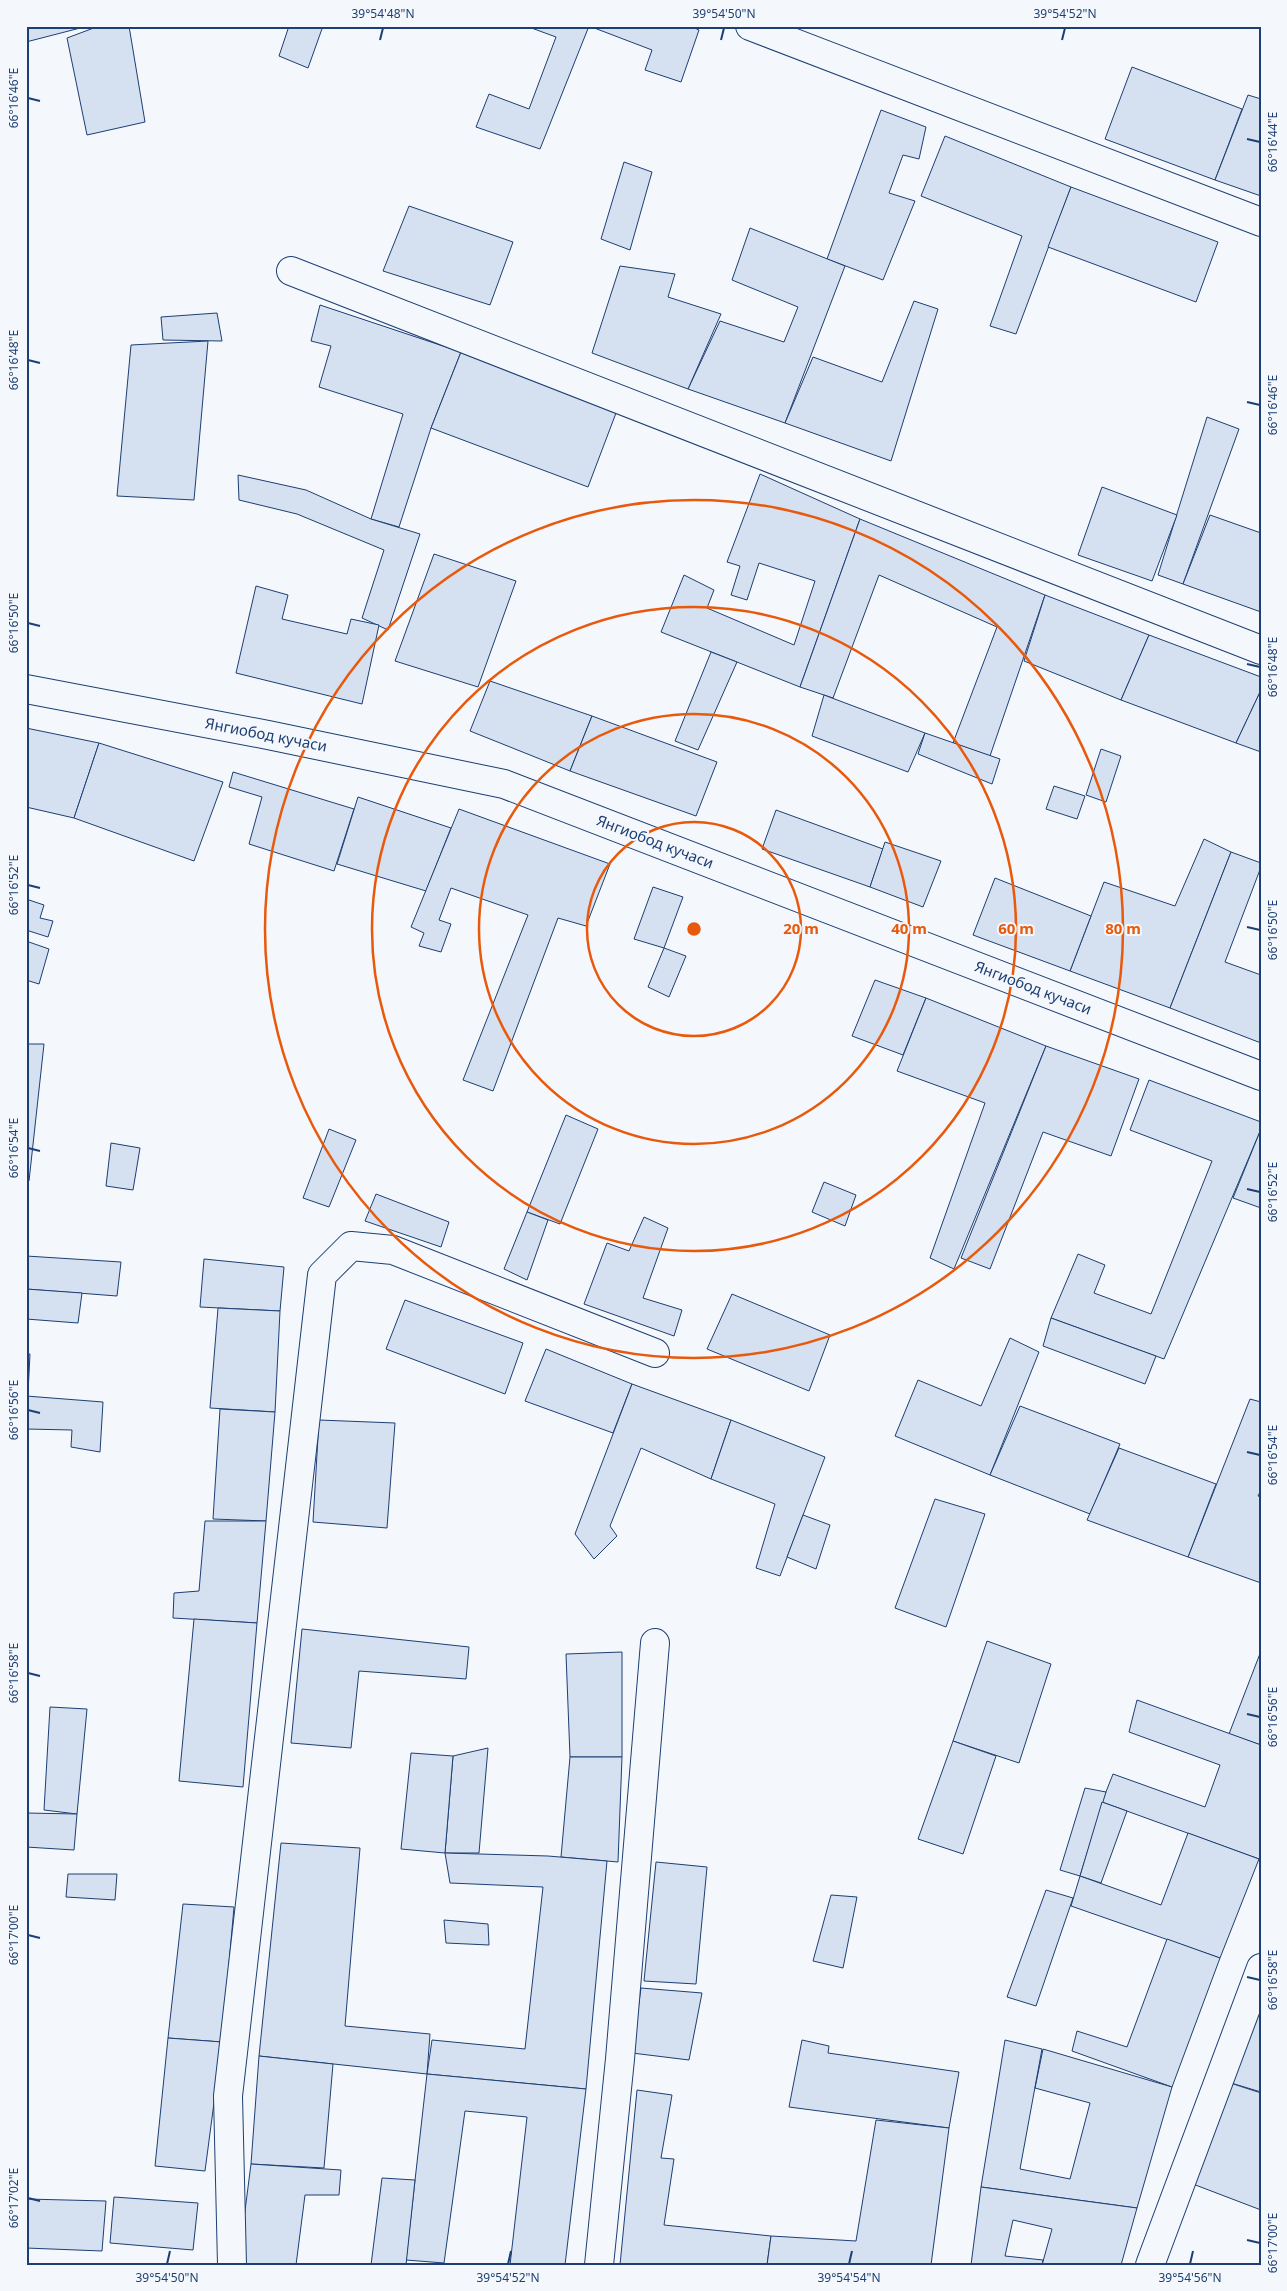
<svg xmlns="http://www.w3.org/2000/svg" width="1287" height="2291" font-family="'Noto Sans',sans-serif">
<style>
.building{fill:#d5e0f0;stroke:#1d3f73}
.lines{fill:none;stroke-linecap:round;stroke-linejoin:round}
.minor-casing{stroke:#1d3f73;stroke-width:30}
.minor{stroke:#f4f7fb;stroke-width:28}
.ticks{fill:none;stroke:#1d3f73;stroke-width:2}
.ring{fill:none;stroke:#e8590c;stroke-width:2.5}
.labels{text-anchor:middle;stroke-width:4;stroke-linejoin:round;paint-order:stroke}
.street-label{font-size:15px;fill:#1d3f73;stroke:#f4f7fb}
.centre{fill:#e8590c;stroke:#f4f7fb;stroke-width:2.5}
.ring-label{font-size:15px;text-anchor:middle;font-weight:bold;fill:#e8590c;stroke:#f4f7fb;stroke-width:4;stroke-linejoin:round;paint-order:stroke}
.neatline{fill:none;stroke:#1d3f73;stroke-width:2}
.ticks-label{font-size:12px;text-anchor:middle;fill:#1d3f73}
</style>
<rect width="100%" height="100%" fill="#f4f7fb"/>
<g class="building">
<polygon points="26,26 88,26 26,42"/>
<polygon points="99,26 129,26 145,122 87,135 67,38"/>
<polygon points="289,26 323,26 308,68 279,56"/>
<polygon points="526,26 589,26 540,149 476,127 489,94 529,109 556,37"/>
<polygon points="589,26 690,26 699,30 681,82 645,70 652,50"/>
<polygon points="1132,67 1242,109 1215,180 1105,139"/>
<polygon points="1248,95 1261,99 1261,196 1215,180"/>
<polygon points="881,110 926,127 919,159 903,155 889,193 915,201 883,280 827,259"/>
<polygon points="945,136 1071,187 1016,334 990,326 1022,236 921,196"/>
<polygon points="624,162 652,172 630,250 601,239"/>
<polygon points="1071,187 1218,242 1196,302 1048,247"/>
<polygon points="409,206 513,242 490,305 383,271"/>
<polygon points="750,228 845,266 785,423 688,389 720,321 784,342 798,307 732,280"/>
<polygon points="620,266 675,274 668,297 721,314 688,389 592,353"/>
<polygon points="914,301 938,309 891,461 785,423 813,357 882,382"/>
<polygon points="320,305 461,352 431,428 399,527 371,519 403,414 319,387 331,346 311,341"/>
<polygon points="217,313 222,341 163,340 161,317"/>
<polygon points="208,341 194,500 117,496 131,345"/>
<polygon points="461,352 616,413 588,487 431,428"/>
<polygon points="1207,417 1239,429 1183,584 1158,575"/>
<polygon points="760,474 860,519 800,687 661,632 684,575 714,590 707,608 794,645 815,581 759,563 747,600 731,595 740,566 727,562"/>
<polygon points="238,475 306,490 371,519 420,534 388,630 362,618 384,550 297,514 239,500"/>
<polygon points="1102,487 1177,515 1152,581 1078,555"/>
<polygon points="1210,515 1261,533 1261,612 1183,584"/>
<polygon points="860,519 1045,595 990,756 953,743 997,627 879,575 833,698 800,687"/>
<polygon points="434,554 516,581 478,687 395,661"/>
<polygon points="256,586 288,595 282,619 347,634 351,619 379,625 362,704 236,673"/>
<polygon points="1045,595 1149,635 1121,700 1024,661"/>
<polygon points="1149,635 1261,677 1261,690 1236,743 1121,700"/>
<polygon points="711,652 737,662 698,750 675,741"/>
<polygon points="490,681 592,716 570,771 470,731"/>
<polygon points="1261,690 1261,752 1236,743"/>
<polygon points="824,695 925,733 908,772 812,736"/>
<polygon points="592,716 717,762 696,816 570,771"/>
<polygon points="26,728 99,743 74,818 26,807"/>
<polygon points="925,733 1000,759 992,784 918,754"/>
<polygon points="99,743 223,782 194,861 74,818"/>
<polygon points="1101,749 1121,756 1106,802 1086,795"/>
<polygon points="233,772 354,809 334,871 249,844 262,797 229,787"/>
<polygon points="1054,786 1085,796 1077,819 1046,809"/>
<polygon points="358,797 451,828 426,891 337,864"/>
<polygon points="459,809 610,864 586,926 558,918 493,1091 463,1080 528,915 451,888 439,920 451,924 441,952 419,946 424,933 411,927"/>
<polygon points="776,810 883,849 870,887 762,849"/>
<polygon points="1204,839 1231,852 1170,1008 1070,971 1104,882 1175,906"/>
<polygon points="885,842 941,861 923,907 870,887"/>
<polygon points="1231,852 1261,863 1261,867 1225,962 1261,975 1261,1043 1170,1008"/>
<polygon points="995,878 1091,916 1070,971 973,935"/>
<polygon points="653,887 683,897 664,948 634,939"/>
<polygon points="26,899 44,905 40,918 53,921 48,937 26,930"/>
<polygon points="26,941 49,949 39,984 26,980"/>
<polygon points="664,948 686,956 669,997 648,987"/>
<polygon points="875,980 926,998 903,1055 852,1036"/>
<polygon points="926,998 1046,1046 954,1269 930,1258 985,1103 897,1071"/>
<polygon points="26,1044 44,1044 29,1181 26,1181"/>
<polygon points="1046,1046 1139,1079 1111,1156 1043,1132 990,1269 961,1258"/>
<polygon points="1149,1080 1261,1122 1261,1129 1164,1359 1051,1318 1078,1254 1105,1265 1094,1293 1151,1314 1212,1161 1130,1130"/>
<polygon points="566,1115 598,1129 560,1224 527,1212"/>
<polygon points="329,1129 356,1140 329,1207 303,1198"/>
<polygon points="1261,1129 1261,1208 1233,1198"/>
<polygon points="111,1143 140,1148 133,1190 106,1186"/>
<polygon points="824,1182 856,1195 845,1226 812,1212"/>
<polygon points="376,1194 449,1222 441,1247 365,1221"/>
<polygon points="527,1212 548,1220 527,1280 504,1269"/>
<polygon points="644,1217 668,1228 643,1298 682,1310 674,1336 584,1304 607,1243 629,1251"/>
<polygon points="26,1256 121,1262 117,1296 26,1289"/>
<polygon points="204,1259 284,1267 280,1311 200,1307"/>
<polygon points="26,1289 82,1293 78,1323 26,1319"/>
<polygon points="732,1294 830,1335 809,1391 707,1349"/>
<polygon points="405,1300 523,1343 505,1394 386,1349"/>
<polygon points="218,1308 280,1311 275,1412 210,1408"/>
<polygon points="1051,1318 1156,1356 1145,1384 1043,1346"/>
<polygon points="1010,1338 1039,1352 990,1475 895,1436 918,1380 981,1406"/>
<polygon points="546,1349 632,1384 613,1433 525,1401"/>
<polygon points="26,1354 30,1354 28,1393 26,1393"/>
<polygon points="632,1384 731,1420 711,1479 641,1448 610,1526 617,1536 594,1559 575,1534"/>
<polygon points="26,1396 103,1402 100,1452 71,1447 72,1430 26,1429"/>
<polygon points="1250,1399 1261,1402 1261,1490 1258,1496 1261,1497 1261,1583 1188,1557"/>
<polygon points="1020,1406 1120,1444 1090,1514 990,1475"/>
<polygon points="220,1409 275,1412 266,1521 213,1519"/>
<polygon points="319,1420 395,1423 387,1528 313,1522"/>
<polygon points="731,1420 825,1457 780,1576 756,1568 775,1504 711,1479"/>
<polygon points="1119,1448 1216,1484 1188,1557 1087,1520"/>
<polygon points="935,1499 985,1514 946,1627 895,1608"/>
<polygon points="803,1515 830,1525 816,1569 787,1557"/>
<polygon points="205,1521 266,1521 257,1623 173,1618 174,1593 199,1591"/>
<polygon points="194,1619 257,1623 243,1787 179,1781"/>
<polygon points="302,1629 469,1647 466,1679 359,1671 351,1748 291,1743"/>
<polygon points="987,1641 1051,1664 1019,1763 953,1741"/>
<polygon points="1261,1651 1261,1745 1229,1734"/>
<polygon points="622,1652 622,1757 570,1757 566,1654"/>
<polygon points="1137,1700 1261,1745 1261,1854 1259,1859 1102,1802 1113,1774 1205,1807 1220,1765 1129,1732"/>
<polygon points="50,1707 87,1709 77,1814 44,1810"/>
<polygon points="953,1741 996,1756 963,1854 918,1839"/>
<polygon points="488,1748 479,1853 445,1853 453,1756"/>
<polygon points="411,1753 453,1756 445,1853 401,1849"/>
<polygon points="570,1757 622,1757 618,1862 561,1857"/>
<polygon points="1085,1788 1106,1792 1080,1876 1060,1870"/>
<polygon points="1102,1802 1127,1811 1101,1883 1080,1876"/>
<polygon points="26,1813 77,1814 74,1850 26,1847"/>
<polygon points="1188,1833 1259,1859 1220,1958 1071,1906 1080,1876 1161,1905"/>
<polygon points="281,1843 360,1848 345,2026 430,2034 427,2074 259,2056"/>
<polygon points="445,1853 548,1856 607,1861 586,2089 427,2074 432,2040 525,2049 543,1887 450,1883"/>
<polygon points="656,1862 707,1867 696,1984 644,1981"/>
<polygon points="68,1874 117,1874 115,1900 66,1897"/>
<polygon points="1046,1890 1073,1898 1036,2006 1007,1997"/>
<polygon points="831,1895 857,1897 843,1968 813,1961"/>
<polygon points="183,1904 234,1907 222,2042 168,2038"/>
<polygon points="444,1920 488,1924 489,1945 446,1943"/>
<polygon points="1167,1939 1220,1958 1172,2087 1072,2051 1077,2031 1127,2047"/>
<polygon points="641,1988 702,1993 689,2060 632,2053"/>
<polygon points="1248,2009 1261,2013 1261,2092 1221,2080"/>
<polygon points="168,2038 222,2042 205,2171 155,2166"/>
<polygon points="802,2040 829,2046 828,2053 959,2072 949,2128 789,2107"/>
<polygon points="1005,2040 1042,2049 1020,2169 1070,2179 1090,2103 1035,2088 1043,2049 1172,2087 1137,2208 981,2187"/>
<polygon points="259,2056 333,2064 324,2168 251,2164"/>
<polygon points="427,2074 586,2089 565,2265 510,2265 527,2117 465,2111 444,2263 406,2260"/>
<polygon points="1221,2080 1261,2093 1261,2210 1185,2181"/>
<polygon points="637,2090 672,2095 661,2158 674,2159 664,2225 771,2236 767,2265 620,2265"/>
<polygon points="876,2120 949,2128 931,2265 767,2265 771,2236 856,2241"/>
<polygon points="251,2164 341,2170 339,2195 305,2195 296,2265 238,2265"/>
<polygon points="382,2178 415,2180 406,2265 371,2265"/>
<polygon points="981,2187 1137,2208 1121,2265 1042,2265 1052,2229 1013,2220 1005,2256 1043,2260 1042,2265 971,2265"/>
<polygon points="114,2197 198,2203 193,2250 110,2243"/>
<polygon points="26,2199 106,2201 102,2251 26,2248"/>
</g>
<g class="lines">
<g class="minor-casing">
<g id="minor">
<polyline points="750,26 1261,222"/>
<polyline points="291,271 1261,650"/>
<polyline points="26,689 268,735 504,784 1261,1076"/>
<polyline points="232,2265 228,2096 322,1275 351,1246 393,1250 655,1353"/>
<polyline points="599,2265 620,2059 655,1643"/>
<polyline points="1150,2265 1261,1968"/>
</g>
</g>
<use href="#minor" class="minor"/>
</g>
<path class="ticks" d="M380 40 383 28M721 40 724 28M1062 40 1065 28M28 98 40 101M1247 139 1260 142M28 360 40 363M1247 402 1260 405M28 623 40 626M1247 664 1260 667M28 885 40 888M1247 927 1260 930M28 1148 40 1151M1247 1189 1260 1192M28 1410 40 1413M1247 1452 1260 1455M28 1673 40 1676M1247 1714 1260 1717M28 1935 40 1938M1247 1977 1260 1980M28 2198 40 2201M1247 2240 1260 2243M167 2264 170 2251M508 2264 511 2251M849 2264 852 2251M1190 2264 1193 2251"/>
<g class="ring">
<circle cx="694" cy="929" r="107"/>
<circle cx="694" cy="929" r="215"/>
<circle cx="694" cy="929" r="322"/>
<circle cx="694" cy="929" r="429"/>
</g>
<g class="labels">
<g class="street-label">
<text transform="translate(266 735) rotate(11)" y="5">Янгиобод кучаси</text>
<text transform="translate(655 842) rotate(21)" y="5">Янгиобод кучаси</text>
<text transform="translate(1033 988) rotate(21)" y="5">Янгиобод кучаси</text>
</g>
</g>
<circle cx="694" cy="929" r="8" class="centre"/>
<g class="ring-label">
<text x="801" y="934">20 m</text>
<text x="909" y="934">40 m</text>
<text x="1016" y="934">60 m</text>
<text x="1123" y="934">80 m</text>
</g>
<rect width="1287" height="2291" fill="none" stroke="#f4f7fb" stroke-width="55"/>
<rect x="28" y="28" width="1232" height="2236" class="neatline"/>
<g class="ticks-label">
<text x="383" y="18">39°54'48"N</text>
<text x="724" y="18">39°54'50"N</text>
<text x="1065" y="18">39°54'52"N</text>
<text transform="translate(14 98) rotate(-90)" y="4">66°16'46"E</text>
<text transform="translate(1273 142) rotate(-90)" y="4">66°16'44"E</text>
<text transform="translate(14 360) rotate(-90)" y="4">66°16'48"E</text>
<text transform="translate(1273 405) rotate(-90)" y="4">66°16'46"E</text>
<text transform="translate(14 623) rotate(-90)" y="4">66°16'50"E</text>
<text transform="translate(1273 667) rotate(-90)" y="4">66°16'48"E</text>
<text transform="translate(14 885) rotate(-90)" y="4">66°16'52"E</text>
<text transform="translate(1273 930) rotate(-90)" y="4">66°16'50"E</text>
<text transform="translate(14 1148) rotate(-90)" y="4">66°16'54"E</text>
<text transform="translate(1273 1192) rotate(-90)" y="4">66°16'52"E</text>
<text transform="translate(14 1410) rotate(-90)" y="4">66°16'56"E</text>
<text transform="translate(1273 1455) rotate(-90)" y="4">66°16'54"E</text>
<text transform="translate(14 1673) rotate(-90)" y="4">66°16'58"E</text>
<text transform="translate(1273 1717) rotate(-90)" y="4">66°16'56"E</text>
<text transform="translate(14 1935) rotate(-90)" y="4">66°17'00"E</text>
<text transform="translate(1273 1980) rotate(-90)" y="4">66°16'58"E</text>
<text transform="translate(14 2198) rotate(-90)" y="4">66°17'02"E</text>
<text transform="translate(1273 2243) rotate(-90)" y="4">66°17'00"E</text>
<text x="167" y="2282">39°54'50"N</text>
<text x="508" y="2282">39°54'52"N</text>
<text x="849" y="2282">39°54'54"N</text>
<text x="1190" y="2282">39°54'56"N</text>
</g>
</svg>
